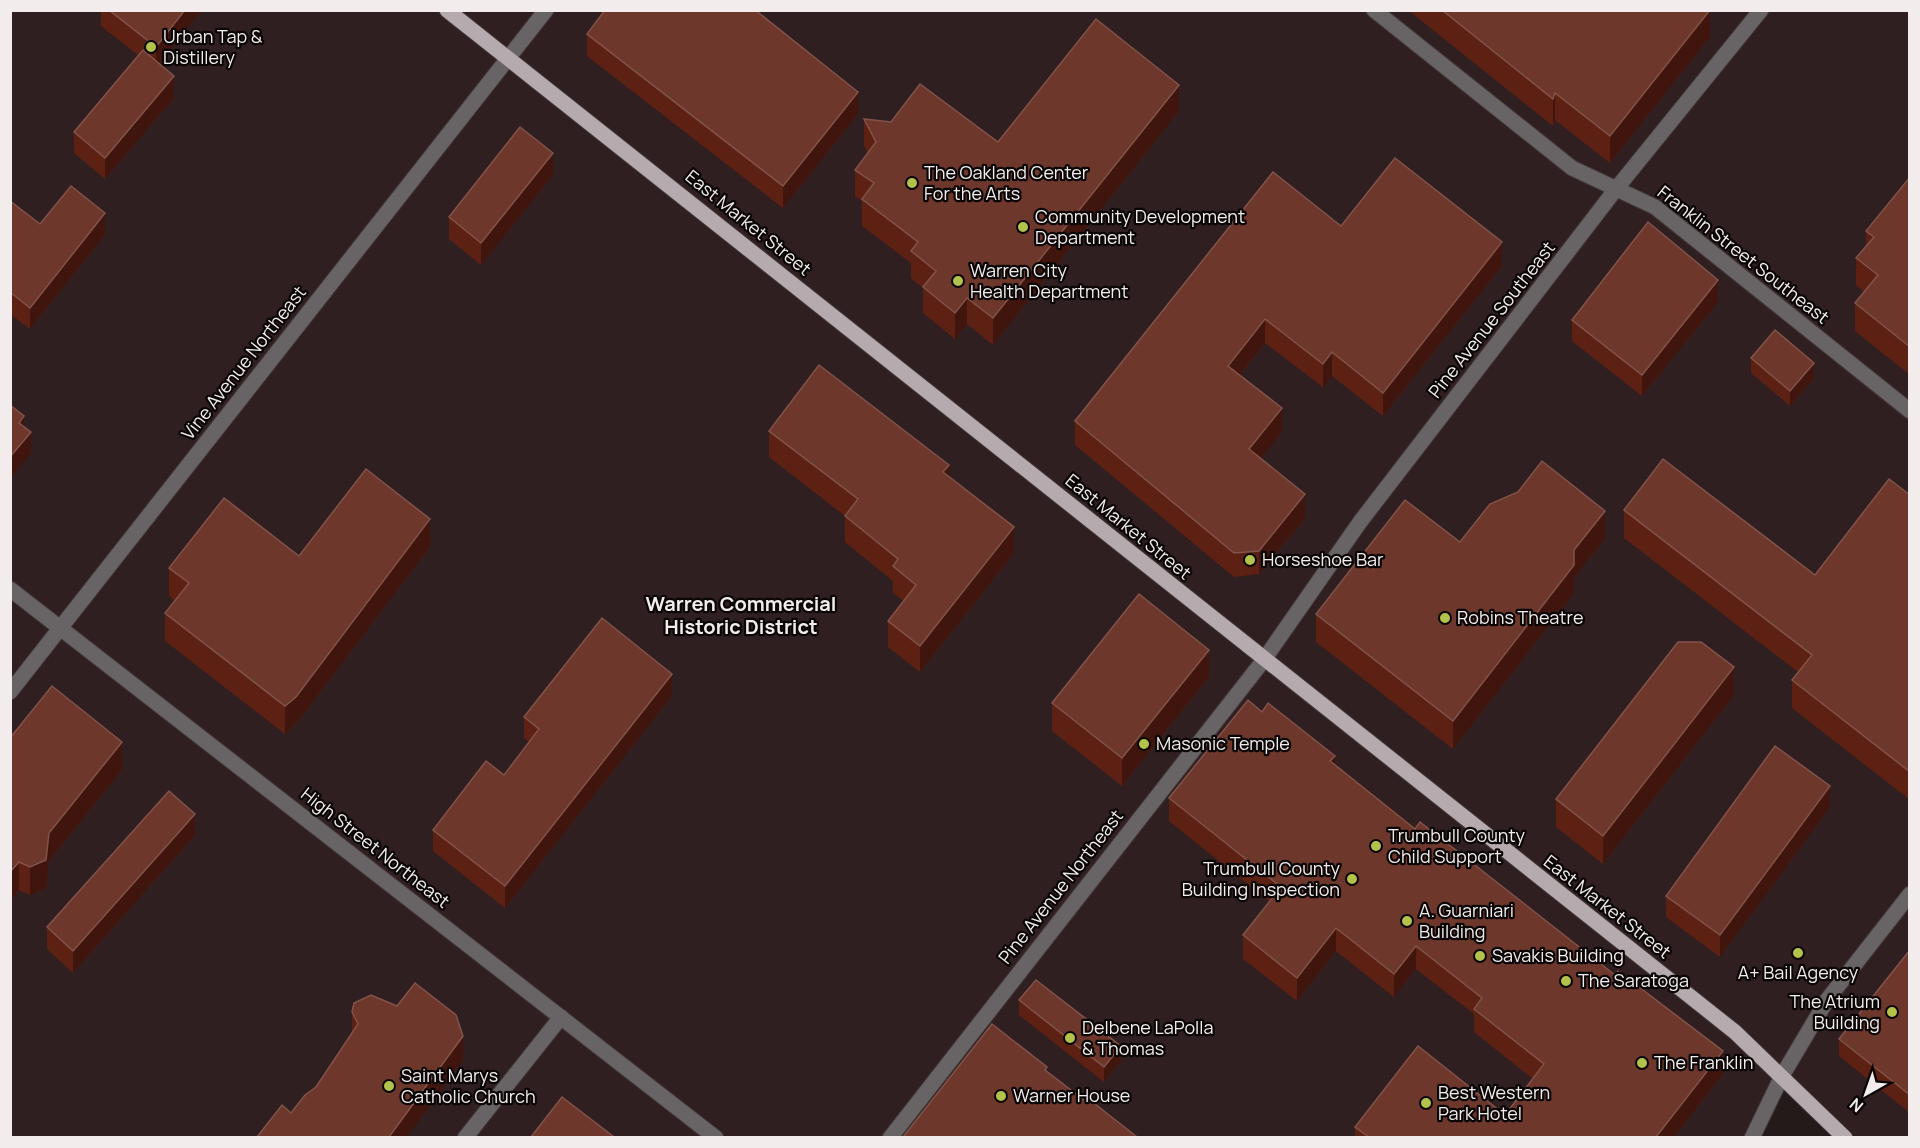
<svg xmlns="http://www.w3.org/2000/svg" width="1920" height="1148" font-family="Manrope,sans-serif">
<style>
.built{fill:#301f21}
.lines{fill:none;stroke-linecap:round;stroke-linejoin:round}
.minor-casing{stroke:#413737;stroke-width:17}
.tertiary-casing{stroke:#413737;stroke-width:17}
.primary-casing{stroke:#413737;stroke-width:17}
.minor{stroke:#686365;stroke-width:15}
.tertiary{stroke:#686365;stroke-width:15}
.primary{stroke:#b5abaf;stroke-width:15}
.wall{fill:#5d2114}
.shaded-wall{fill:#40150d}
.building{fill:#6d372b;stroke:#82534a;stroke-width:1.5}
.poi-dot{fill:#b3c24b;stroke:#0a0606;stroke-width:2}
.labels{text-anchor:middle;stroke-width:4.5;stroke-linejoin:round;paint-order:stroke}
.poi-label{font-size:18px;fill:#f3ecec;stroke:#0a0606;text-anchor:start}
.street-label{font-size:18px;fill:#f3ecec;stroke:#0a0606}
.neighbourhood-label{font-size:20px;font-weight:bold;fill:#f3ecec;stroke:#0a0606}
</style>
<rect width="100%" height="100%" fill="#241a1a"/>
<polygon class="built" points="10,11 1909,11 1909,1137 1845,1137 1782,1077 1752,1138 11,1137"/>
<g class="lines">
<g class="minor-casing">
<g id="minor">
<polyline points="1374,10 1572,168 1655,207 1910,411"/>
<polyline points="10,692 546,10"/>
<polyline points="465,1138 561,1017"/>
</g>
</g>
<g class="tertiary-casing">
<g id="tertiary">
<polyline points="10,589 716,1138"/>
<polyline points="890,1138 1263,661 1360,522 1616,189 1761,10"/>
<polyline points="1752,1138 1782,1076 1827,1000 1910,894"/>
</g>
</g>
<g class="primary-casing">
<polyline id="primary" points="447,10 1735,1032 1845,1138"/>
</g>
<use href="#minor" class="minor"/>
<use href="#tertiary" class="tertiary"/>
<use href="#primary" class="primary"/>
</g>
<g class="wall">
<polygon points="101,10 202,10 159,64 174,98 105,179 74,153 74,132 138,55 101,26"/>
<polygon points="1408,10 1710,10 1710,37 1610,163 1555,120 1553,126"/>
<polygon points="587,34 858,114 783,208 587,56"/>
<polygon points="1179,111 993,345 967,324 955,339 923,313 923,288 911,278 911,263 862,226 862,201 855,196 855,170 868,153 864,146 864,119 998,142"/>
<polygon points="553,175 481,265 449,239 449,217"/>
<polygon points="1910,177 1910,375 1855,331 1855,303 1864,292 1856,285 1856,258 1866,245 1866,231"/>
<polygon points="10,201 40,224 105,235 30,329 10,314"/>
<polygon points="1341,226 1502,266 1383,416 1332,376 1323,387 1265,343 1240,375 1282,432 1261,458 1305,518 1259,574 1234,577 1075,445 1075,421"/>
<polygon points="1718,302 1642,396 1572,341 1572,320"/>
<polygon points="1751,358 1814,378 1790,406 1751,373"/>
<polygon points="769,431 949,476 1014,553 920,672 888,647 888,621 904,601 893,593 893,581 845,542 845,516 769,457"/>
<polygon points="1910,495 1910,800 1792,708 1792,680 1798,672 1624,538 1624,510 1815,575"/>
<polygon points="1605,539 1574,577 1574,593 1453,749 1316,642 1316,614 1460,542"/>
<polygon points="430,547 296,724 285,734 165,641 165,613 175,601 169,596 169,568 299,556"/>
<polygon points="1209,677 1122,786 1052,731 1052,703"/>
<polygon points="1734,695 1603,864 1556,827 1556,799"/>
<polygon points="672,696 505,908 433,851 433,830 504,775 529,742 524,738 524,717"/>
<polygon points="1262,712 1335,764 1723,1074 1674,1137 1355,1137 1355,1127 1505,1115 1533,1079 1474,1032 1474,1014 1416,969 1394,997 1336,951 1297,1001 1243,959 1243,935 1270,902 1169,821 1169,798"/>
<polygon points="10,738 122,770 49,861 46,888 30,895 19,890 10,900"/>
<polygon points="1830,807 1720,957 1666,917 1666,896"/>
<polygon points="195,835 73,973 47,949 47,927"/>
<polygon points="1910,950 1910,1113 1839,1056 1839,1039"/>
<polygon points="1019,1000 1121,1061 1104,1082 1019,1015"/>
<polygon points="352,1012 463,1060 257,1137 291,1113 316,1087 352,1033"/>
</g>
<g class="shaded-wall">
<polygon points="185,10 202,10 156,69 156,47"/>
<polygon points="1710,10 1710,37 1610,163 1610,136"/>
<polygon points="174,76 174,98 105,179 105,158"/>
<polygon points="1179,85 1179,111 993,345 993,318"/>
<polygon points="858,92 858,114 783,208 783,186"/>
<polygon points="1555,93 1555,120 1553,126 1553,99"/>
<polygon points="553,153 553,175 481,265 481,243"/>
<polygon points="105,213 105,235 30,329 30,308"/>
<polygon points="1502,242 1502,266 1383,416 1383,393"/>
<polygon points="1718,280 1718,302 1642,396 1642,375"/>
<polygon points="967,298 967,324 955,339 955,313"/>
<polygon points="1265,319 1265,343 1228,389 1228,366"/>
<polygon points="1332,352 1332,376 1323,387 1323,364"/>
<polygon points="1814,363 1814,378 1790,406 1790,391"/>
<polygon points="1282,408 1282,432 1249,473 1249,449"/>
<polygon points="24,416 24,438 19,423"/>
<polygon points="31,432 31,453 10,479 10,457"/>
<polygon points="949,465 949,491 943,472"/>
<polygon points="1305,494 1305,518 1259,574 1259,551"/>
<polygon points="1605,511 1605,539 1574,577 1574,593 1453,749 1453,721 1574,550"/>
<polygon points="430,519 430,547 296,724 285,734 285,706"/>
<polygon points="1014,527 1014,553 920,672 920,646"/>
<polygon points="1209,650 1209,677 1122,786 1122,758"/>
<polygon points="1734,667 1734,695 1603,864 1603,836"/>
<polygon points="672,674 672,696 505,908 505,886"/>
<polygon points="122,742 122,770 49,861 46,888 30,895 30,867 49,833"/>
<polygon points="1335,756 1335,779 1330,761"/>
<polygon points="1830,786 1830,807 1720,957 1720,935"/>
<polygon points="195,814 195,835 73,973 73,951"/>
<polygon points="19,862 19,890 10,900 10,872"/>
<polygon points="1336,928 1336,951 1297,1001 1297,978"/>
<polygon points="1416,946 1416,969 1394,997 1394,974"/>
<polygon points="463,1036 463,1060 407,1137 389,1137"/>
<polygon points="1121,1046 1121,1061 1104,1082 1104,1067"/>
<polygon points="1723,1051 1723,1074 1674,1137 1656,1137"/>
</g>
<g class="building">
<polygon points="109,10 185,10 156,47"/>
<polygon points="605,10 755,10 858,92 783,186 587,34"/>
<polygon points="1442,10 1710,10 1610,136 1555,93 1553,99"/>
<polygon points="1096,19 1179,85 993,318 967,298 955,313 923,287 936,271 911,251 918,242 862,199 874,183 855,170 876,142 864,119 891,122 920,84 998,142"/>
<polygon points="143,50 174,76 105,158 74,132"/>
<polygon points="520,127 553,153 481,243 449,217"/>
<polygon points="1395,158 1502,242 1383,393 1332,352 1323,364 1265,319 1228,366 1282,408 1249,449 1305,494 1259,551 1234,553 1075,421 1273,172 1341,226"/>
<polygon points="1910,177 1910,347 1855,303 1878,275 1856,258 1874,237 1866,231"/>
<polygon points="71,186 105,213 30,308 10,292 10,201 40,224"/>
<polygon points="1648,222 1718,280 1642,375 1572,320"/>
<polygon points="1775,330 1814,363 1790,391 1751,358"/>
<polygon points="819,365 949,465 943,472 1014,527 920,646 888,621 916,585 893,566 898,559 845,516 858,499 769,431"/>
<polygon points="10,405 24,416 19,423 31,432 10,457"/>
<polygon points="1663,459 1815,575 1889,479 1910,495 1910,772 1792,680 1812,655 1624,510"/>
<polygon points="1542,461 1605,511 1574,550 1574,565 1453,721 1316,614 1405,500 1460,542 1490,504 1518,492"/>
<polygon points="366,469 430,519 296,697 285,706 165,613 189,583 169,568 224,498 299,556"/>
<polygon points="1139,594 1209,650 1122,758 1052,703"/>
<polygon points="602,618 672,674 505,886 433,830 486,761 504,775 539,729 524,717"/>
<polygon points="1678,642 1701,642 1734,667 1603,836 1556,799"/>
<polygon points="52,686 122,742 49,833 46,860 30,867 19,862 10,872 10,738"/>
<polygon points="1248,700 1262,712 1268,703 1335,756 1330,761 1415,829 1420,822 1615,975 1618,971 1723,1051 1656,1137 1369,1137 1355,1127 1418,1046 1505,1115 1544,1064 1474,1009 1482,998 1416,946 1394,974 1336,928 1297,978 1243,935 1281,887 1169,798"/>
<polygon points="1775,746 1830,786 1720,935 1666,896"/>
<polygon points="169,791 195,814 73,951 47,927"/>
<polygon points="1910,950 1910,1095 1839,1039"/>
<polygon points="1036,980 1121,1046 1104,1067 1019,1000"/>
<polygon points="415,983 456,1015 463,1036 389,1137 257,1137 282,1105 291,1113 305,1095 316,1087 358,1024 352,1012 354,1003 371,995 397,1006"/>
<polygon points="992,1024 1047,1067 1045,1070 1088,1103 1090,1100 1137,1137 903,1137"/>
<polygon points="562,1097 614,1137 531,1137"/>
</g>
<g class="poi-dot">
<circle cx="151" cy="47" r="6"/>
<circle cx="912" cy="183" r="6"/>
<circle cx="1023" cy="227" r="6"/>
<circle cx="958" cy="281" r="6"/>
<circle cx="1250" cy="560" r="6"/>
<circle cx="1445" cy="618" r="6"/>
<circle cx="1144" cy="744" r="6"/>
<circle cx="1376" cy="846" r="6"/>
<circle cx="1352" cy="879" r="6"/>
<circle cx="1407" cy="921" r="6"/>
<circle cx="1798" cy="953" r="6"/>
<circle cx="1480" cy="956" r="6"/>
<circle cx="1566" cy="981" r="6"/>
<circle cx="1892" cy="1012" r="6"/>
<circle cx="1070" cy="1038" r="6"/>
<circle cx="1642" cy="1063" r="6"/>
<circle cx="389" cy="1086" r="6"/>
<circle cx="1001" cy="1096" r="6"/>
<circle cx="1426" cy="1103" r="6"/>
</g>
<g class="labels">
<g class="poi-label">
<text x="163" y="43">Urban Tap &amp;<tspan x="163" dy="21">Distillery</tspan></text>
<text x="924" y="179">The Oakland Center<tspan x="924" dy="21">For the Arts</tspan></text>
<text x="1035" y="223">Community Development<tspan x="1035" dy="21">Department</tspan></text>
<text x="970" y="277">Warren City<tspan x="970" dy="21">Health Department</tspan></text>
<text x="1262" y="566">Horseshoe Bar</text>
<text x="1457" y="624">Robins Theatre</text>
<text x="1156" y="750">Masonic Temple</text>
<text x="1388" y="842">Trumbull County<tspan x="1388" dy="21">Child Support</tspan></text>
<text x="1340" y="875" text-anchor="end">Trumbull County<tspan x="1340" dy="21">Building Inspection</tspan></text>
<text x="1419" y="917">A. Guarniari<tspan x="1419" dy="21">Building</tspan></text>
<text x="1492" y="962">Savakis Building</text>
<text x="1798" y="979" text-anchor="middle">A+ Bail Agency</text>
<text x="1578" y="987">The Saratoga</text>
<text x="1880" y="1008" text-anchor="end">The Atrium<tspan x="1880" dy="21">Building</tspan></text>
<text x="1082" y="1034">Delbene LaPolla<tspan x="1082" dy="21">&amp; Thomas</tspan></text>
<text x="1654" y="1069">The Franklin</text>
<text x="401" y="1082">Saint Marys<tspan x="401" dy="21">Catholic Church</tspan></text>
<text x="1438" y="1099">Best Western<tspan x="1438" dy="21">Park Hotel</tspan></text>
<text x="1013" y="1102">Warner House</text>
</g>
<g class="street-label">
<text transform="translate(748 223) rotate(39)" y="6">East Market Street</text>
<text transform="translate(1743 255) rotate(38)" y="6">Franklin Street Southeast</text>
<text transform="translate(1492 320) rotate(-52)" y="6">Pine Avenue Southeast</text>
<text transform="translate(244 363) rotate(-52)" y="6">Vine Avenue Northeast</text>
<text transform="translate(1128 527) rotate(39)" y="6">East Market Street</text>
<text transform="translate(375 848) rotate(38)" y="6">High Street Northeast</text>
<text transform="translate(1061 887) rotate(-52)" y="6">Pine Avenue Northeast</text>
<text transform="translate(1607 907) rotate(38)" y="6">East Market Street</text>
</g>
<g class="neighbourhood-label">
<text x="741" y="611">Warren Commercial<tspan x="741" dy="23">Historic District</tspan></text>
</g>
</g>
<rect width="1920" height="1148" fill="none" stroke="#f3ecec" stroke-width="24"/>
<g transform="translate(1866 1094) rotate(220)" stroke="#0a0606" stroke-width="4.5" paint-order="stroke">
<path d="M0-4.5L10 22L0 15L-10 22Z" fill="#f3ecec"/>
<text y="-9" font-size="16" font-weight="bold" text-anchor="middle" fill="#f3ecec">N</text>
</g>
</svg>
